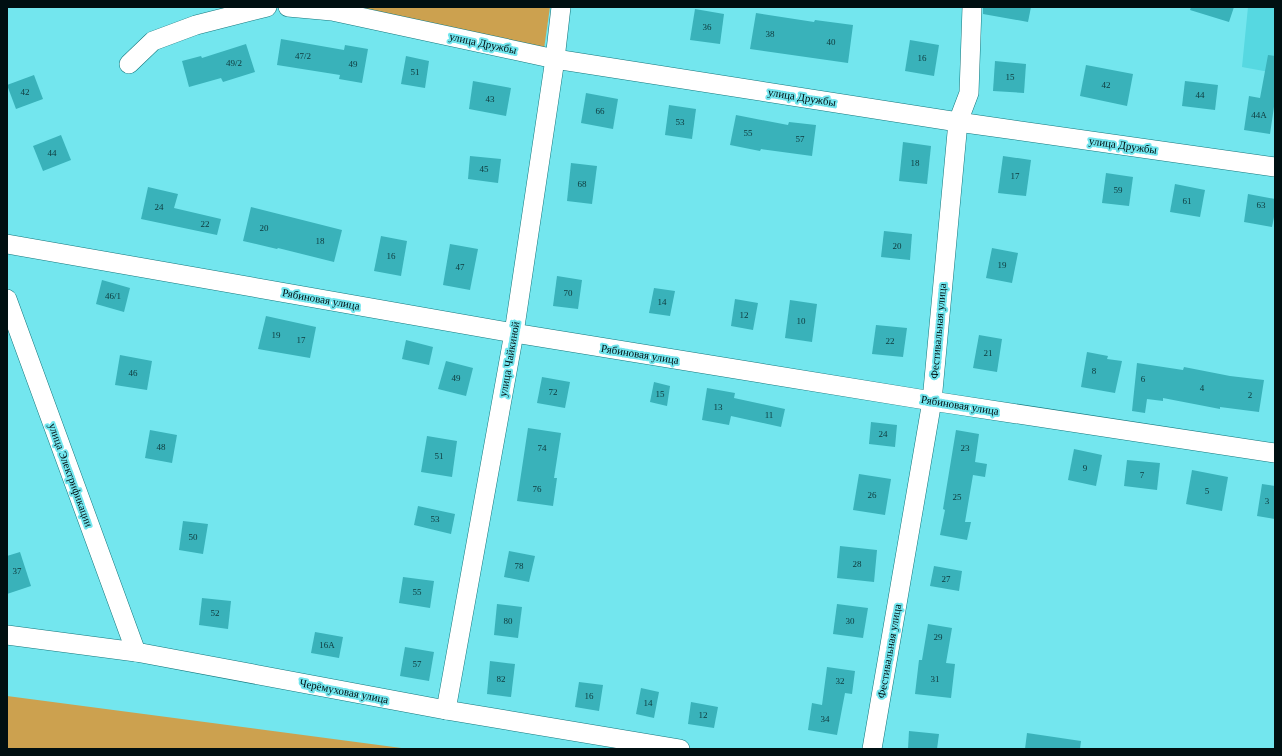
<svg xmlns="http://www.w3.org/2000/svg" width="1282" height="756" font-family="Georgia,serif">
<style>
.built{fill:#56d8e1}
.green{fill:#cca14f}
.building{fill:#39b2ba}
.lines{fill:none;stroke-linecap:round;stroke-linejoin:round}
.minor-casing{stroke:#14777d;stroke-width:20}
.minor{stroke:#fff;stroke-width:19}
.labels{text-anchor:middle;stroke-width:4;stroke-linejoin:round;paint-order:stroke}
.number-label{font-size:9px;fill:#0e383b}
.street-label{font-size:11px;fill:#000f11;stroke:#73e6ee}
</style>
<rect width="100%" height="100%" fill="#73e6ee"/>
<polygon class="built" points="1248,7 1275,7 1275,73 1242,67"/>
<g class="green">
<polygon points="343,7 550,7 544,49"/>
<polygon points="7,696 409,749 7,749"/>
</g>
<g class="building">
<polygon points="983,7 1031,7 1028,22 983,14"/>
<polygon points="1191,7 1234,7 1229,22 1190,10"/>
<polygon points="695,9 724,14 720,44 690,40"/>
<polygon points="756,13 814,22 815,20 853,25 848,63 750,49"/>
<polygon points="281,39 344,50 345,45 368,49 362,83 339,79 340,75 277,65"/>
<polygon points="910,40 939,45 934,76 905,71"/>
<polygon points="246,44 255,72 223,82 221,78 189,87 182,61 201,56 202,58"/>
<polygon points="1268,55 1275,56 1275,100 1270,134 1244,130 1249,96 1260,98"/>
<polygon points="406,56 429,61 425,88 401,84"/>
<polygon points="995,61 1026,64 1024,93 993,91"/>
<polygon points="1086,65 1133,74 1127,106 1080,96"/>
<polygon points="34,75 43,99 16,109 7,85"/>
<polygon points="473,81 511,88 506,116 469,109"/>
<polygon points="1185,81 1218,85 1215,110 1182,106"/>
<polygon points="586,93 618,99 613,129 581,123"/>
<polygon points="669,105 696,109 692,139 665,135"/>
<polygon points="736,115 788,125 789,122 816,125 812,156 761,149 760,151 730,145"/>
<polygon points="61,135 71,160 43,171 33,146"/>
<polygon points="903,142 931,146 927,184 899,181"/>
<polygon points="470,156 501,159 498,183 468,179"/>
<polygon points="1003,156 1031,160 1026,196 998,193"/>
<polygon points="571,163 597,166 592,204 567,201"/>
<polygon points="1106,173 1133,177 1129,206 1102,203"/>
<polygon points="1175,184 1205,190 1200,217 1170,212"/>
<polygon points="148,187 178,194 174,208 221,219 217,235 141,219"/>
<polygon points="1248,194 1275,199 1275,212 1272,227 1244,222"/>
<polygon points="251,207 342,230 334,262 278,248 277,249 243,241"/>
<polygon points="884,231 912,234 910,260 881,257"/>
<polygon points="381,236 407,241 401,276 374,271"/>
<polygon points="450,244 478,249 470,290 443,285"/>
<polygon points="992,248 1018,253 1012,283 986,278"/>
<polygon points="557,276 582,280 578,309 553,306"/>
<polygon points="102,280 130,288 124,312 96,304"/>
<polygon points="654,288 675,291 670,316 649,313"/>
<polygon points="735,299 758,303 753,330 731,326"/>
<polygon points="790,300 817,304 812,342 785,338"/>
<polygon points="266,316 316,327 310,358 258,349"/>
<polygon points="876,325 907,328 903,357 872,354"/>
<polygon points="979,335 1002,339 997,372 973,368"/>
<polygon points="406,340 433,347 429,365 402,359"/>
<polygon points="1087,352 1108,356 1107,359 1122,361 1115,393 1081,387"/>
<polygon points="120,355 152,361 147,390 115,385"/>
<polygon points="446,361 473,368 466,396 438,389"/>
<polygon points="1137,363 1183,370 1184,367 1230,376 1264,380 1259,412 1220,407 1220,409 1163,398 1163,401 1147,399 1145,413 1132,411"/>
<polygon points="542,377 570,382 565,408 537,403"/>
<polygon points="654,382 670,386 667,406 650,402"/>
<polygon points="707,388 735,393 734,398 785,409 781,427 731,416 729,425 702,420"/>
<polygon points="871,422 897,425 895,447 869,444"/>
<polygon points="528,428 561,433 554,478 557,478 553,506 517,501"/>
<polygon points="150,430 177,435 172,463 145,458"/>
<polygon points="956,430 979,434 975,462 987,464 985,477 973,475 965,522 971,522 967,540 940,535 945,510 943,509"/>
<polygon points="427,436 457,441 452,477 421,472"/>
<polygon points="1074,449 1102,455 1096,486 1068,480"/>
<polygon points="1127,460 1160,463 1157,490 1124,486"/>
<polygon points="1192,470 1228,477 1222,511 1186,504"/>
<polygon points="859,474 891,479 885,515 853,510"/>
<polygon points="1262,484 1275,486 1275,519 1257,516"/>
<polygon points="418,506 455,514 451,534 414,525"/>
<polygon points="183,521 208,524 203,554 179,550"/>
<polygon points="840,546 877,550 874,582 837,578"/>
<polygon points="509,551 535,556 529,582 504,577"/>
<polygon points="20,552 31,586 7,594 7,556"/>
<polygon points="934,566 962,571 959,591 930,586"/>
<polygon points="403,577 434,581 430,608 399,603"/>
<polygon points="202,598 231,601 228,629 199,625"/>
<polygon points="497,604 522,607 518,638 494,635"/>
<polygon points="837,604 868,608 863,638 833,634"/>
<polygon points="928,624 952,628 946,663 955,664 951,698 915,694 919,660 922,660"/>
<polygon points="315,632 343,637 339,658 311,653"/>
<polygon points="405,647 434,652 429,681 400,676"/>
<polygon points="490,661 515,664 511,697 487,694"/>
<polygon points="827,667 855,671 852,694 845,693 837,735 808,730 812,703 822,705"/>
<polygon points="579,682 603,685 599,711 575,707"/>
<polygon points="641,688 659,692 654,718 636,714"/>
<polygon points="691,702 718,707 714,728 688,724"/>
<polygon points="909,731 939,734 937,749 908,749"/>
<polygon points="1027,733 1081,741 1080,749 1025,749"/>
</g>
<g class="lines">
<g class="minor-casing">
<g id="minor">
<polyline points="288,7 332,11 555,59 958,122 1275,167"/>
<polyline points="129,64 153,41 196,25 267,7"/>
<polyline points="7,244 514,333 932,401 1275,453"/>
<polyline points="7,299 136,652"/>
<polyline points="7,635 136,652 446,710 680,749"/>
<polyline points="446,710 514,333 555,59 561,7"/>
<polyline points="872,749 932,401 958,122 969,93 972,7"/>
</g>
</g>
<use href="#minor" class="minor"/>
</g>
<g class="labels">
<g class="number-label">
<text x="707" y="30">36</text>
<text x="770" y="37">38</text>
<text x="831" y="45">40</text>
<text x="303" y="59">47/2</text>
<text x="922" y="61">16</text>
<text x="234" y="66">49/2</text>
<text x="353" y="67">49</text>
<text x="415" y="75">51</text>
<text x="1010" y="80">15</text>
<text x="1106" y="88">42</text>
<text x="25" y="95">42</text>
<text x="1200" y="98">44</text>
<text x="490" y="102">43</text>
<text x="600" y="114">66</text>
<text x="1259" y="118">44А</text>
<text x="680" y="125">53</text>
<text x="748" y="136">55</text>
<text x="800" y="142">57</text>
<text x="52" y="156">44</text>
<text x="915" y="166">18</text>
<text x="484" y="172">45</text>
<text x="1015" y="179">17</text>
<text x="582" y="187">68</text>
<text x="1118" y="193">59</text>
<text x="1187" y="204">61</text>
<text x="1261" y="208">63</text>
<text x="159" y="210">24</text>
<text x="205" y="227">22</text>
<text x="264" y="231">20</text>
<text x="320" y="244">18</text>
<text x="897" y="249">20</text>
<text x="391" y="259">16</text>
<text x="1002" y="268">19</text>
<text x="460" y="270">47</text>
<text x="568" y="296">70</text>
<text x="113" y="299">46/1</text>
<text x="662" y="305">14</text>
<text x="744" y="318">12</text>
<text x="801" y="324">10</text>
<text x="276" y="338">19</text>
<text x="301" y="343">17</text>
<text x="890" y="344">22</text>
<text x="988" y="356">21</text>
<text x="1094" y="374">8</text>
<text x="133" y="376">46</text>
<text x="456" y="381">49</text>
<text x="1143" y="382">6</text>
<text x="1202" y="391">4</text>
<text x="553" y="395">72</text>
<text x="660" y="397">15</text>
<text x="1250" y="398">2</text>
<text x="718" y="410">13</text>
<text x="769" y="418">11</text>
<text x="883" y="437">24</text>
<text x="161" y="450">48</text>
<text x="542" y="451">74</text>
<text x="965" y="451">23</text>
<text x="439" y="459">51</text>
<text x="1085" y="471">9</text>
<text x="1142" y="478">7</text>
<text x="537" y="492">76</text>
<text x="1207" y="494">5</text>
<text x="872" y="498">26</text>
<text x="957" y="500">25</text>
<text x="1267" y="504">3</text>
<text x="435" y="522">53</text>
<text x="193" y="540">50</text>
<text x="857" y="567">28</text>
<text x="519" y="569">78</text>
<text x="17" y="574">37</text>
<text x="946" y="582">27</text>
<text x="417" y="595">55</text>
<text x="215" y="616">52</text>
<text x="508" y="624">80</text>
<text x="850" y="624">30</text>
<text x="938" y="640">29</text>
<text x="327" y="648">16А</text>
<text x="417" y="667">57</text>
<text x="501" y="682">82</text>
<text x="935" y="682">31</text>
<text x="840" y="684">32</text>
<text x="589" y="699">16</text>
<text x="648" y="706">14</text>
<text x="703" y="718">12</text>
<text x="825" y="722">34</text>
</g>
<g class="street-label">
<text transform="translate(483 43) rotate(12)" y="4">улица Дружбы</text>
<text transform="translate(802 97) rotate(9)" y="4">улица Дружбы</text>
<text transform="translate(1123 145) rotate(8)" y="4">улица Дружбы</text>
<text transform="translate(321 299) rotate(10)" y="4">Рябиновая улица</text>
<text transform="translate(938 331) rotate(-85)" y="4">Фестивальная улица</text>
<text transform="translate(640 354) rotate(9)" y="4">Рябиновая улица</text>
<text transform="translate(509 359) rotate(-80)" y="4">улица Чайкиной</text>
<text transform="translate(960 405) rotate(9)" y="4">Рябиновая улица</text>
<text transform="translate(71 475) rotate(70)" y="4">улица Электрификации</text>
<text transform="translate(889 651) rotate(-80)" y="4">Фестивальная улица</text>
<text transform="translate(344 691) rotate(11)" y="4">Черёмуховая улица</text>
</g>
</g>
<rect width="1282" height="756" fill="none" stroke="#000f11" stroke-width="16"/>
</svg>
